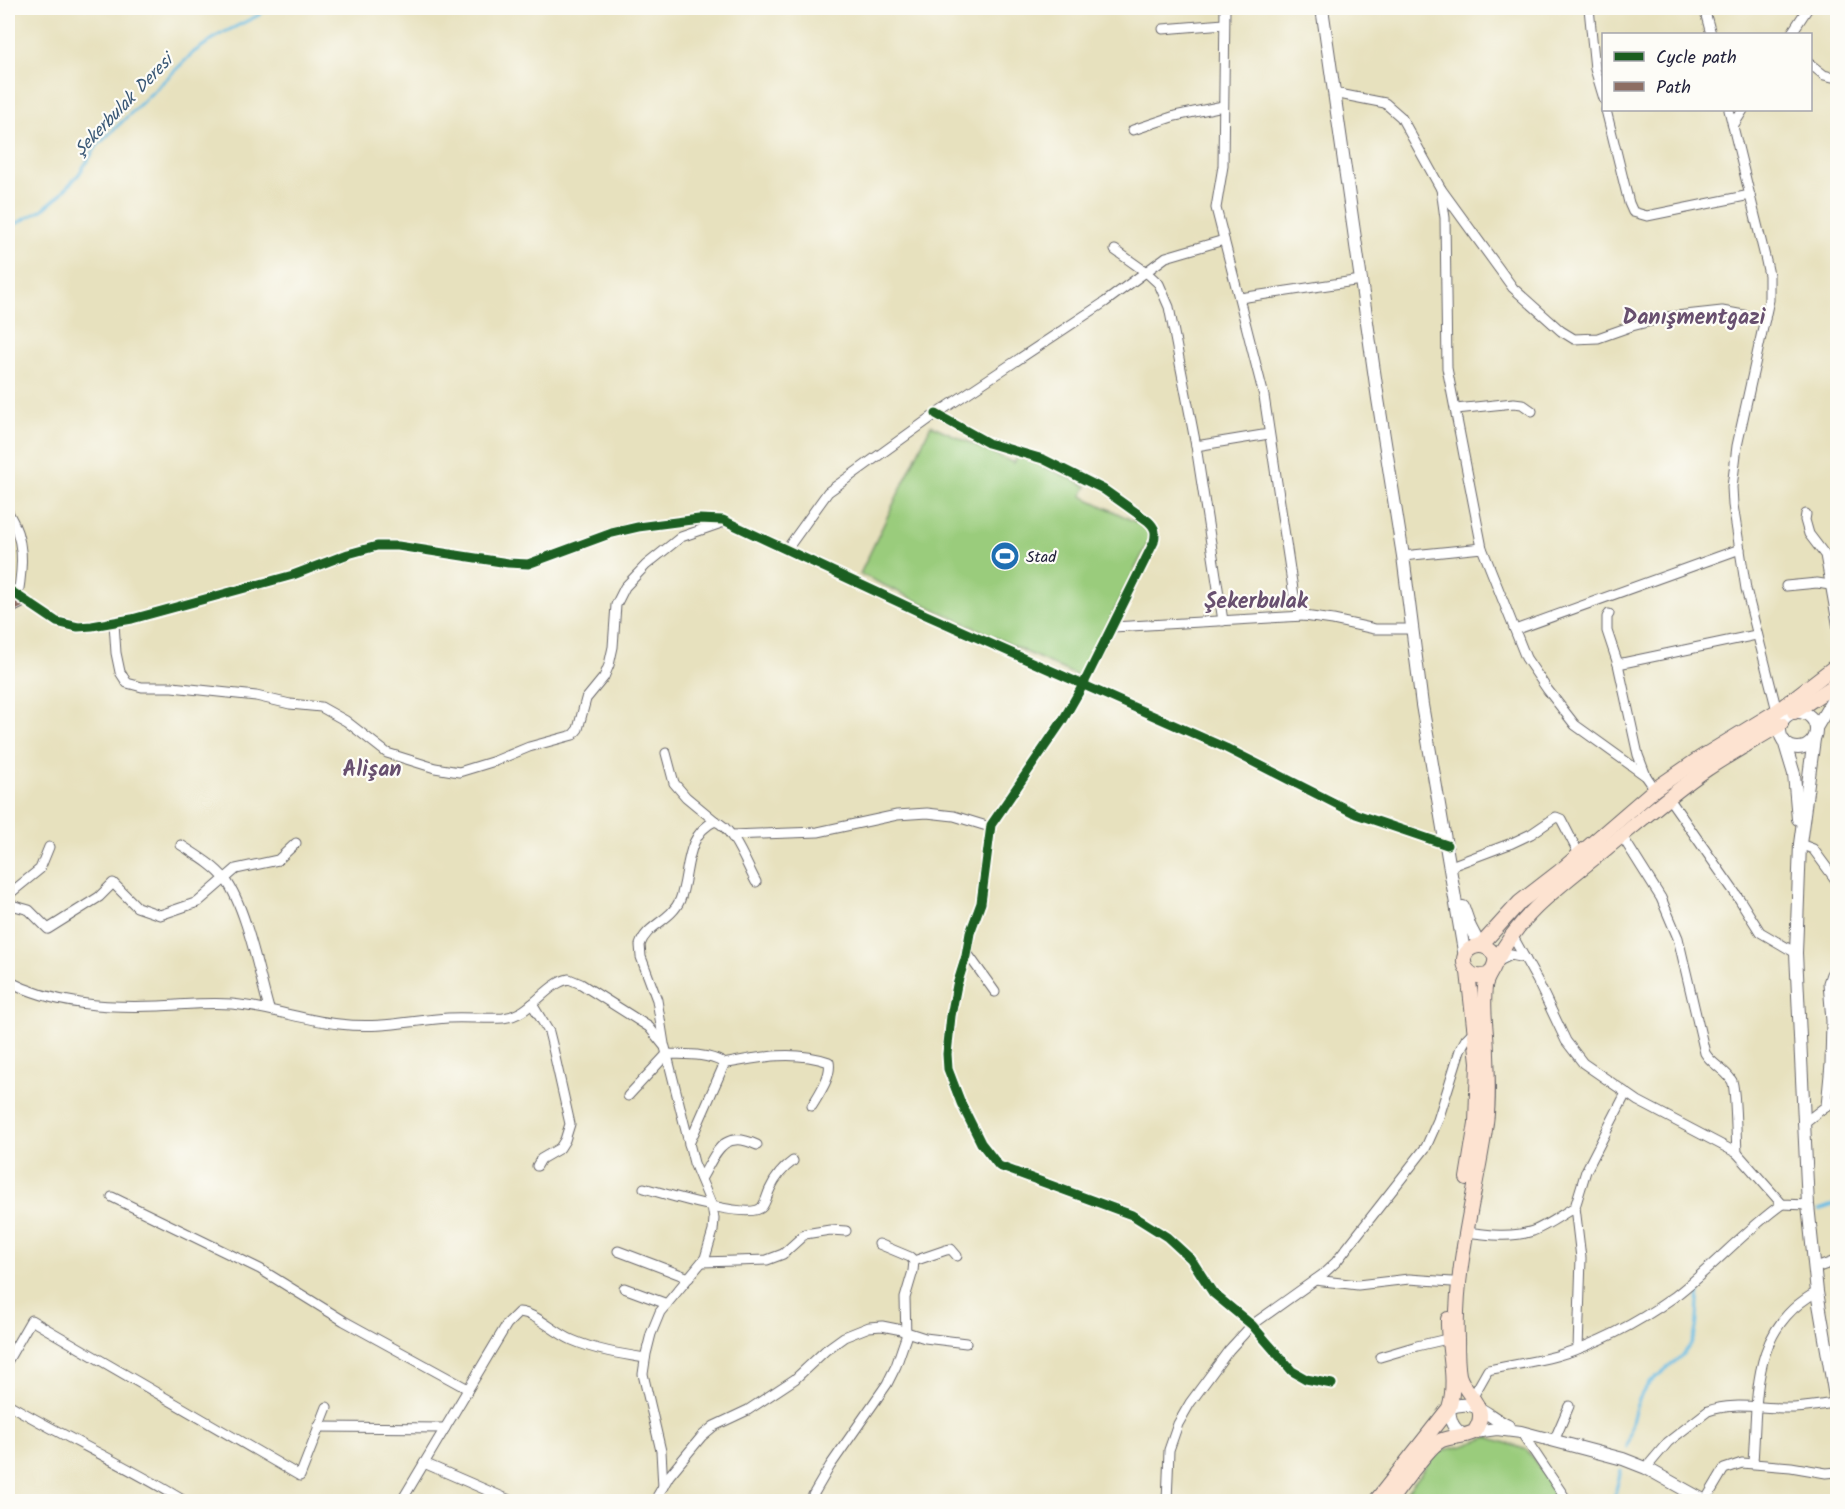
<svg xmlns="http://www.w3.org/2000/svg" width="1845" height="1509" font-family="Kalam,sans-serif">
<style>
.green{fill:#9acc7b;stroke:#5e775b;stroke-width:1.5}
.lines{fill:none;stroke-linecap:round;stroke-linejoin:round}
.stream{stroke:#68bce4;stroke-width:3}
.minor-casing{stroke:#676569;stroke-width:11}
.tertiary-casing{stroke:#676569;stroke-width:14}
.secondary-casing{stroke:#676569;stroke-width:16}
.minor{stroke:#fff;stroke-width:9}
.tertiary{stroke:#fff;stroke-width:12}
.secondary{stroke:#fde3d1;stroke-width:14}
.quiet{stroke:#8d6e63;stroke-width:8;stroke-dasharray:15 8;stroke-linecap:butt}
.cycleway-casing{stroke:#fdfcf7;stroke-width:13}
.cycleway{stroke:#1b5e20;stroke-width:9}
.labels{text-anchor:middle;stroke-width:4.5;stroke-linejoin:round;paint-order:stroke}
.poi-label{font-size:16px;fill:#22223b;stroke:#fdfcf7;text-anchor:start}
.water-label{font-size:18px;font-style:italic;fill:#3a5876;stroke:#fdfcf7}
.district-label{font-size:22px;font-weight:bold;fill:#68506f;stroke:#fdfcf7}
</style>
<rect width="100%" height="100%" fill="#fdfcf7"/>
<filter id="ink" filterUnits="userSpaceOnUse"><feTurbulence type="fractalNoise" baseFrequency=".0167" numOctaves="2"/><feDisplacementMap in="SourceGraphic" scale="12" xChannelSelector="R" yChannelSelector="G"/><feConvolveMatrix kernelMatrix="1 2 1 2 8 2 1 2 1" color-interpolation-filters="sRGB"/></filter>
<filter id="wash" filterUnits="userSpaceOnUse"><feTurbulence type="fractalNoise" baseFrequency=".008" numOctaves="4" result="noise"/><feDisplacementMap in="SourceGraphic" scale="24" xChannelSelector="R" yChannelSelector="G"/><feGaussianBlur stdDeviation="1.35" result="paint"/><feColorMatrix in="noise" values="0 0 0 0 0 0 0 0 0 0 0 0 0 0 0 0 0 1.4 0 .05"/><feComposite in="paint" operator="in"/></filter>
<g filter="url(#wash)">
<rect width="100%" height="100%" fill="#e7e1be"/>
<g class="green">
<polygon points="931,425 1014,463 1018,455 1087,486 1082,496 1148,528 1150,539 1081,678 860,574"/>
<polygon points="1488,1437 1527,1450 1564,1501 1399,1502 1439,1451 1463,1446"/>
</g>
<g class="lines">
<g class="stream">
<polyline points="8,228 42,210 59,196 79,174 97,146 194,52 219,35 259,15 266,8"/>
<polyline points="1819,1210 1838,1203"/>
<path d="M1627 1447C1632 1425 1634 1398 1651 1382 1663 1370 1679 1361 1689 1347 1701 1329 1695 1307 1700 1288"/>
<polyline points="1613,1502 1621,1470"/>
</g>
</g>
</g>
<g filter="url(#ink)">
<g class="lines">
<g class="minor-casing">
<g id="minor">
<polyline points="1225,8 1223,166 1216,208 1264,396 1294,596 1304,616 1333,620 1375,629 1412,629"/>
<polyline points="1589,8 1595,69 1604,99"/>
<polyline points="1704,8 1711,34"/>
<polyline points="1163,29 1224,24"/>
<polyline points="1791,34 1808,8"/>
<polyline points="1810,64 1824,75 1832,77 1838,71"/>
<polyline points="1334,93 1385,103 1401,117 1441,189 1513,288 1561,331 1574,339 1598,338 1632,326 1667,317 1722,311 1765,319"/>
<polyline points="1606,110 1629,203 1633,212 1647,216 1750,195"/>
<polyline points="1729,110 1766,261 1769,275 1769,300 1737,446 1732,487 1733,505 1746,589 1777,711 1784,719"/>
<polyline points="1733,126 1743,110"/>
<polyline points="1133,130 1175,116 1223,106"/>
<polyline points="1441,189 1445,218 1447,368 1482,548 1526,658 1547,689 1575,725 1646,776 1655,789"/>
<polyline points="1115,250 1146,272 1159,284 1169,307 1196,446 1223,621"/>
<polyline points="1240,298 1361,280"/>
<polyline points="1456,409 1514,403 1522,404 1532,411"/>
<path d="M936 414 988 443 1043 459 1103 489 1148 521C1156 528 1156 533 1154 542L1083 685 1063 720 991 825 981 903 970 933 966 956 957 985 951 1016 947 1054 948 1069 961 1103 981 1143 999 1166 1132 1215 1167 1237 1191 1259 1213 1293 1252 1325 1292 1371 1306 1379 1332 1384"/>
<polyline points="1196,446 1269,434"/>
<path d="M8 512C25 541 23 564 18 595"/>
<polyline points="1806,514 1805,520 1809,534 1825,555 1838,628"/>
<polyline points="787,549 828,492 936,414 1105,302 1166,257 1224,240"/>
<polyline points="1403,556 1482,548"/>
<polyline points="1786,586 1817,583 1830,585"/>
<polyline points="8,589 57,622 78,627 92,626 132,619 293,575 348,554 377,546 398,546 508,563 528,564 612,533 638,527 699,519 723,520 926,615 1226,748 1356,814 1447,845"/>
<polyline points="8,610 26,601"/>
<polyline points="1609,614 1607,617 1607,631 1618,664 1638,755 1646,776"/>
<polyline points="114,623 116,653 120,672 127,683 142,687 172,687 256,696 290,704 321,707 346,721 387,753 435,768 459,772 495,761 529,747 573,735 578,729 586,699 604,677 609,665 613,647 616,605 625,587 646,565 681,537 727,521"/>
<polyline points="1113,627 1304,616"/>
<polyline points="1515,630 1740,549"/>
<polyline points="1618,664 1756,635"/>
<polyline points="666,753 674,783 686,797 715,821"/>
<polyline points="1668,797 1740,900 1760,932 1796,953"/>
<polyline points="731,835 818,832 897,815 927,813 954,816 990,827"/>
<path d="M1622 836 1661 898 1678 938 1705 1053C1712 1065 1725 1069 1732 1081 1736 1088 1736 1140 1737 1153"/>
<polyline points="1800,844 1813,849 1838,883"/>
<path d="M181 845C196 855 214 865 225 879 246 906 259 974 269 1009"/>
<polyline points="1451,866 1512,843 1531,834 1556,817 1561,819 1579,854"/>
<polyline points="8,895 40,869 49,847"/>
<polyline points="8,904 29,910 48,929 99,897 113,883 137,907 160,915 198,902 236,869 278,860 296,843"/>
<polyline points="1512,935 1537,980 1566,1041 1583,1063 1638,1101 1737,1153 1782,1204 1808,1205"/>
<polyline points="967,953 995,992"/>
<polyline points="1497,962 1511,955 1525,958"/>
<path d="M8 981C54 1005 107 1008 159 1006 183 1005 207 1002 232 1004 268 1007 303 1020 339 1024 380 1029 409 1021 448 1018 467 1017 485 1019 503 1018 532 1015 546 983 569 979L581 984 649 1027 665 1047 694 1163 712 1206 714 1219 713 1231 705 1258 660 1312 651 1334 646 1354 643 1374 661 1451 663 1487"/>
<polyline points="532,1004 549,1032 552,1044 570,1124 565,1140 560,1148 541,1159 537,1166"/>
<path d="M664 1044 657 1000 641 957 640 945C646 925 671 921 680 900 690 874 684 835 715 821 733 827 747 866 756 882"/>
<path d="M723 1064C760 1057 794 1050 829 1062 832 1076 819 1094 812 1106"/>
<path d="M628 1096 667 1054C685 1055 705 1053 722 1062L723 1067 689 1144"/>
<polyline points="1826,1106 1838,1099"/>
<polyline points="1804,1123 1826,1106 1830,1064 1831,1021 1828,983 1831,974 1838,966"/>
<path d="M701 1179C716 1154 722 1128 757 1145"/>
<path d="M644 1188C663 1193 750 1221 762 1207 766 1202 767 1195 770 1189 775 1178 783 1168 793 1161"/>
<polyline points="112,1197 260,1269 344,1321 468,1389"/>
<polyline points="1575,1207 1581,1258 1578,1349"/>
<path d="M1466 1232C1488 1235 1512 1238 1533 1231 1548 1225 1561 1215 1575 1207L1586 1171 1626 1093"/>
<polyline points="618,1251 689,1278"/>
<polyline points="914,1261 946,1250 951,1249 957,1256"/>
<polyline points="702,1262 767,1260 783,1254 805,1234 830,1230 846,1231"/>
<polyline points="1816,1268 1838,1260"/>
<polyline points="1315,1280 1358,1285 1409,1279 1452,1282"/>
<polyline points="624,1288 667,1304"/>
<polyline points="1380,1357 1417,1346 1447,1339"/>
<polyline points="8,1360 31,1320 300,1476 327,1407"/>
<path d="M1471 1400 1488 1370C1511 1365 1534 1362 1556 1356 1598 1344 1639 1322 1674 1297 1712 1268 1743 1232 1782 1204"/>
<path d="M8 1404C66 1438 128 1466 186 1502"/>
<polyline points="318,1427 445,1428"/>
<polyline points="1521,1432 1568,1502"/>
<polyline points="1554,1441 1569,1406"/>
<path d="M1753 1462C1758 1396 1750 1328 1817 1292"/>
<polyline points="424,1463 514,1502"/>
<path d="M1646 1468 1668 1442 1708 1411C1732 1402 1758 1408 1783 1408 1800 1409 1818 1405 1835 1403"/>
<polyline points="1705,1501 1724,1469 1742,1463 1791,1467 1826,1473 1838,1472"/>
<path d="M401 1502 507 1324 519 1312C536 1313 555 1333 572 1340 595 1350 620 1354 645 1358"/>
<polyline points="654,1502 669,1476 702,1436 714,1426 748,1410 795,1379 826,1350 844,1337 869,1327 882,1326 897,1329 925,1338 966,1343"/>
<polyline points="809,1502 830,1466 887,1384 896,1366 906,1337 905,1298 913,1271 914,1261 910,1257 879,1244"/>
<polyline points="1167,1502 1169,1450 1178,1424 1190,1403 1229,1350 1252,1325 1322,1275 1336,1262 1426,1147 1438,1120 1460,1050 1466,1039 1474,1031"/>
</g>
</g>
<g class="tertiary-casing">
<g id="tertiary">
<polyline points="1322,8 1378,399 1403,556 1422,705 1465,957"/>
<circle cx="1798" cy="730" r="18"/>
<polyline points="1816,728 1838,691"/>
<polyline points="1814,739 1800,844 1796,953 1808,1205 1817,1292 1838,1414"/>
<polyline points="1784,741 1794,774 1798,819"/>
<polyline points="1463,907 1470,927 1480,946"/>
<polyline points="1474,1432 1497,1429 1521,1432 1623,1459 1646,1468 1707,1502"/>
<path d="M1465 1436C1453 1429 1450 1422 1449 1408 1476 1397 1486 1416 1508 1426"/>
</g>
</g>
<g class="secondary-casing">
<g id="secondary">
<polyline points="1794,712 1838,683"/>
<polyline points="1480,946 1520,902 1560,871 1655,789 1700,758 1777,711 1838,664"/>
<path d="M1495 964C1517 916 1562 884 1602 852 1637 824 1670 794 1707 769 1731 753 1757 739 1781 724"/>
<polyline points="1467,1178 1476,1123 1478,1062 1468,972"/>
<path d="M1375 1502 1449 1408C1458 1380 1447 1348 1448 1319"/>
<path d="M1389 1502C1400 1488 1429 1445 1442 1440 1453 1436 1464 1437 1474 1432 1492 1407 1465 1397 1459 1375 1457 1364 1457 1350 1457 1339 1454 1266 1476 1194 1486 1123 1489 1100 1488 1078 1487 1055 1487 1032 1482 1010 1485 987 1486 975 1497 968 1495 958 1493 949 1483 944 1474 947 1455 954 1465 982 1487 975"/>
</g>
</g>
<use href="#minor" class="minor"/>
<use href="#tertiary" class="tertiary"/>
<use href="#secondary" class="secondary"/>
<polyline class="quiet" points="8,610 26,601"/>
<g class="cycleway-casing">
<g id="cycleway">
<path d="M936 414 988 443 1043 459 1103 489 1148 521C1156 528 1156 533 1154 542L1083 685 1063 720 991 825 981 903 970 933 966 956 957 985 951 1016 947 1054 948 1069 961 1103 981 1143 999 1166 1132 1215 1167 1237 1191 1259 1213 1293 1252 1325 1292 1371 1306 1379 1332 1384"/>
<polyline points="8,589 57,622 78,627 92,626 132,619 293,575 348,554 377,546 398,546 508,563 528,564 612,533 638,527 699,519 723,520 926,615 1226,748 1356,814 1447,845"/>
</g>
</g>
<use href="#cycleway" class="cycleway"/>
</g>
</g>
<defs>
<g id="stadium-disc" transform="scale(1.5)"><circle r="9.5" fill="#1f6fb2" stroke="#fdfcf7"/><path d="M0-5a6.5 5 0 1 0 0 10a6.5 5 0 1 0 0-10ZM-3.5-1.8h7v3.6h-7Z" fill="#fff"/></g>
</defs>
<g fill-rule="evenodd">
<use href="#stadium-disc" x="1005" y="556"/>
</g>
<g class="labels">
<g class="poi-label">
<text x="1026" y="562">Stad</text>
</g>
<g class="water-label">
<text transform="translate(123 105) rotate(-46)" y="6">Şekerbulak Deresi</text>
</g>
<g class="district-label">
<text x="1694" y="324">Danışmentgazi</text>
<text x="1256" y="608">Şekerbulak</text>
<text x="372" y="776">Alişan</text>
</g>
</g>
<rect width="1845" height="1509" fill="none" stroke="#fdfcf7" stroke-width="30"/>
<rect x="1602" y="33" width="210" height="78" fill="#fdfcf7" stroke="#a5a5ac" stroke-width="1.5"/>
<rect x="1614" y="52" width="30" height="9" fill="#1b5e20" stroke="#a5a5ac" stroke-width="1.5"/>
<text x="1656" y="63" font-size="18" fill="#22223b">Cycle path</text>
<rect x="1614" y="82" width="30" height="9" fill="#8d6e63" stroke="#a5a5ac" stroke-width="1.5"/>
<text x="1656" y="93" font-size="18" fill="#22223b">Path</text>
</svg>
